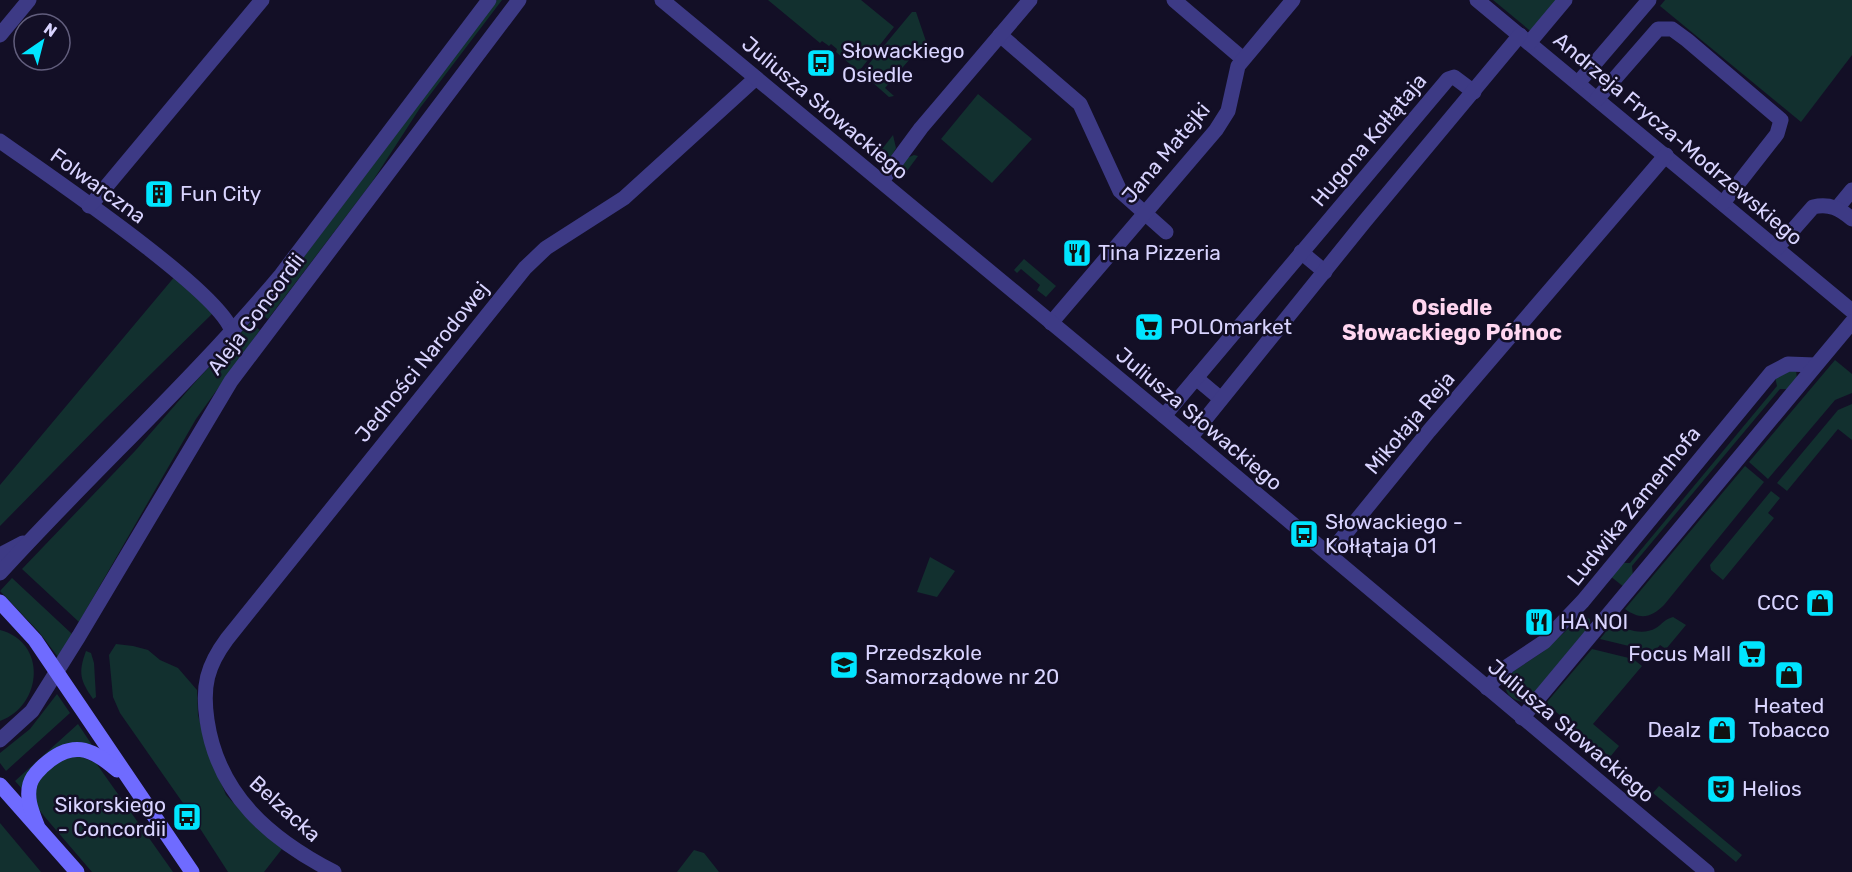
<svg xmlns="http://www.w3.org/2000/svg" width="1852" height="872" font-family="Rubik,sans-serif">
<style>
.green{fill:#12302f}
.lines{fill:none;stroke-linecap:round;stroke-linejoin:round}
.minor{stroke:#3d3a85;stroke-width:15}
.tertiary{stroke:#3d3a85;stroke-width:15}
.secondary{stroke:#6f6bff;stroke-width:15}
.labels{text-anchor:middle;stroke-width:5;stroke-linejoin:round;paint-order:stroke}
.poi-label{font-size:21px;fill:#d9d4ff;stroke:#130f26;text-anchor:start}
.street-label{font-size:21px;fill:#d9d4ff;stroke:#130f26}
.neighbourhood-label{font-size:22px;font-weight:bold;fill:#ffd6f0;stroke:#130f26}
</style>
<rect width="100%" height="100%" fill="#130f26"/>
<g class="green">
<polygon points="497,0 502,0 420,108 372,182 268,319 259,313 282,286"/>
<polygon points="768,0 861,0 894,27 860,70 857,70 836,52 837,49 831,44 829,46 822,41 820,43"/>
<polygon points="1493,0 1562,0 1534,34"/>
<polygon points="1665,0 1852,0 1852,55 1801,122 1660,6"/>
<polygon points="912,12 916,12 929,50 928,51 921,46 885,88 894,96 889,97 863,74 863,71"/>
<polygon points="978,94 1032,139 992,183 941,139"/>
<polygon points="893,135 896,148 888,162 879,155 879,153"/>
<polygon points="914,155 918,156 904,175 898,171 907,158"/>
<polygon points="1024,259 1056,286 1046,297 1037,290 1040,285 1021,269 1017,273 1014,270"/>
<polygon points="176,275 214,312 105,419 0,526 0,485"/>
<polygon points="250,323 260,330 196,419 79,622 22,569 135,451 197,380"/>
<polygon points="1835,360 1852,374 1852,393 1835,400 1768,479 1749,462"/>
<polygon points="1796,370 1797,379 1788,389 1780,389 1632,566 1633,576 1624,587 1610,576 1624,563 1630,563 1777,386 1775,377 1778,371"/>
<polygon points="1852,404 1852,440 1838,429 1787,491 1777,483 1838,410"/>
<path d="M1745 466 1764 482 1664 605C1651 618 1640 620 1625 609Z"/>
<polygon points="1771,491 1780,498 1768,513 1774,518 1723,580 1711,570 1710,565"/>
<polygon points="930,557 955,571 937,597 917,592"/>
<polygon points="12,578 72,634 58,657 39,632 0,591"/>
<polygon points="1584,616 1590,619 1590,625 1534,693 1511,673 1544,651 1580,618"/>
<path d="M1673 617 1686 625 1666 649 1660 645 1649 658 1633 647 1600 639 1612 624C1626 629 1642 636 1656 628 1662 624 1665 619 1673 617Z"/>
<path d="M0 630C47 642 43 705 0 721Z"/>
<polygon points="116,644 133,646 148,650 160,660 178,668 197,690 198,715 207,748 226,795 251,822 282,849 264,872 228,872 192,816 120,713 113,697 109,655"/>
<polygon points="1592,649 1633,659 1642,666 1593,724 1619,746 1610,757 1549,706 1547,702"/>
<path d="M86 651 91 653 94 663 96 697 93 699C80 680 78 673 86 651Z"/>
<path d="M1507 678 1530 698 1524 702C1511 701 1501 691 1507 678Z"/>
<polygon points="57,694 70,713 6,771 0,763 0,753 30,729"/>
<polygon points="78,724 94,748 76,743 24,791 15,781"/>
<polygon points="77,755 96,763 173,872 92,872 44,816 38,808 34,790 37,780 64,757"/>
<polygon points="1659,786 1742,855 1736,862 1653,793"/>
<polygon points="0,823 41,872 0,872"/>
<polygon points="694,850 704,853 719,872 677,872"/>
</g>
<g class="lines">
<g class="minor">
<polyline points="1174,0 1243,59"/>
<polyline points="1477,0 1852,311"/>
<polyline points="0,35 29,0"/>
<polyline points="1000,35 1080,104 1120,191 1166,232"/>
<polyline points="1529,43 1565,0"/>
<polyline points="1578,83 1649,0"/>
<polyline points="1597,99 1658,29 1672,29 1687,40 1781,120 1777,134 1723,203"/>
<path d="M0 141C42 171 222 292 232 332"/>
<polyline points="882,181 921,128 1030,0"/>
<polyline points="89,206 95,200 262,0"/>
<polyline points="1838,207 1852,190"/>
<path d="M1777 248 1813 207C1830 203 1840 209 1852 219"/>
<polyline points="1301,252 1325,272"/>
<polyline points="1051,323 1216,130 1228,111 1238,66 1293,0"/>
<polyline points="1196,378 1221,399"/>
<polyline points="1164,416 1448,79 1454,77 1474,92"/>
<polyline points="1190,438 1365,221 1520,35"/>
<polyline points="1329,554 1429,431 1666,155"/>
<polyline points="1487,688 1508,666 1544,642 1583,601 1771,373 1788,364 1815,365"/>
<polyline points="1522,718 1852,322"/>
<path d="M334 872C270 839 218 795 207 720 202 686 207 666 227 639L525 268 546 248 624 198 756 78"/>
</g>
<g class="tertiary">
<polyline points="662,0 1164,416 1707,872"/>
<polyline points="0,555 23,543"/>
<path d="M0 573C92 472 193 380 281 275L489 0"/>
<polyline points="0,740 32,711 79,636 231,381 519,0"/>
</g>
<g class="secondary">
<polyline points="0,602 35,640 192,872"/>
<polyline points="0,785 77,872"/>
<path d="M37 825C32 812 26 799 30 784 32 776 38 771 43 766 71 740 91 747 117 770"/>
</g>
</g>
<defs>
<g id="bus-square" transform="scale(1.5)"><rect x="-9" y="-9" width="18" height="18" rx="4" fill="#00e5ff" stroke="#130f26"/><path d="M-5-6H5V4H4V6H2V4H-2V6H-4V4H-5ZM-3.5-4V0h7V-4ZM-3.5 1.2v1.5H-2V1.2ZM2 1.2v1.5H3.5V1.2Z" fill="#111"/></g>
<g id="building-square" transform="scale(1.5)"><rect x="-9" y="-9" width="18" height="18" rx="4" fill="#00e5ff" stroke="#130f26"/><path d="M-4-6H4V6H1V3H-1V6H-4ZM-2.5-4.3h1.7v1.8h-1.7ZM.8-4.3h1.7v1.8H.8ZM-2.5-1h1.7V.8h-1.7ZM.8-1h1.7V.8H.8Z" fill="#111"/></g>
<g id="restaurant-square" transform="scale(1.5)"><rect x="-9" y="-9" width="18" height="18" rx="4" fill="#00e5ff" stroke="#130f26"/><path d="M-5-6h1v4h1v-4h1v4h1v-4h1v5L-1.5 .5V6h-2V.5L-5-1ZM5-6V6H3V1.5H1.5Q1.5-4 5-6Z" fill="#111"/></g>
<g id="supermarket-square" transform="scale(1.5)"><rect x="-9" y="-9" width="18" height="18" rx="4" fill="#00e5ff" stroke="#130f26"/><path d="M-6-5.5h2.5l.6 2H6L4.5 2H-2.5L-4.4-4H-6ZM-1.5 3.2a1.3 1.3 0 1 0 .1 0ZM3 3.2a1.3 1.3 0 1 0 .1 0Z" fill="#111"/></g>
<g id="shop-square" transform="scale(1.5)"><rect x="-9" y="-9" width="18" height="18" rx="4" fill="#00e5ff" stroke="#130f26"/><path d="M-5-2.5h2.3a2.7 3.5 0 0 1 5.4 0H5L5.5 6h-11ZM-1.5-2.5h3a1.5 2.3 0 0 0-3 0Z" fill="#111"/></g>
<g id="school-square" transform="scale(1.5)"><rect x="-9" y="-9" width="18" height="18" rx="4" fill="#00e5ff" stroke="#130f26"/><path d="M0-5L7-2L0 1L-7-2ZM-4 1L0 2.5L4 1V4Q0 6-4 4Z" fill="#111"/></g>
<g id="theatre-square" transform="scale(1.5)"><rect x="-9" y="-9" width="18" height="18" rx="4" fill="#00e5ff" stroke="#130f26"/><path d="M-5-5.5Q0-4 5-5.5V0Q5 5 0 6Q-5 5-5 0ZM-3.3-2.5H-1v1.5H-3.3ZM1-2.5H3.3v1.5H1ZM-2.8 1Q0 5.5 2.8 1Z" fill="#111"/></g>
</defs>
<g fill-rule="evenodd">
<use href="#bus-square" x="821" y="63"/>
<use href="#building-square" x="159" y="194"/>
<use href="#restaurant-square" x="1077" y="253"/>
<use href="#supermarket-square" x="1149" y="327"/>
<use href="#bus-square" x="1304" y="534"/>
<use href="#shop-square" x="1820" y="603"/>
<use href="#restaurant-square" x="1539" y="622"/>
<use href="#supermarket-square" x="1752" y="654"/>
<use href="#school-square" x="844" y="665"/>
<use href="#shop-square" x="1789" y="675"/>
<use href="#shop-square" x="1722" y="730"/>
<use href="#theatre-square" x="1721" y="789"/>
<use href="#bus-square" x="187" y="817"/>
</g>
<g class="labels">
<g class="poi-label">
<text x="842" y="58">Słowackiego<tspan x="842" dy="24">Osiedle</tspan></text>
<text x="180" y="201">Fun City</text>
<text x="1098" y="260">Tina Pizzeria</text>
<text x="1170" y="334">POLOmarket</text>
<text x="1325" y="529">Słowackiego -<tspan x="1325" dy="24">Kołłątaja 01</tspan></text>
<text x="1799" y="610" text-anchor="end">CCC</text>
<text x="1560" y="629">HA NOI</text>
<text x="865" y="660">Przedszkole<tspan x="865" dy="24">Samorządowe nr 20</tspan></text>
<text x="1731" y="661" text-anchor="end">Focus Mall</text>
<text x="1789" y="713" text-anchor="middle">Heated<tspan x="1789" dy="24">Tobacco</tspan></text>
<text x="1701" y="737" text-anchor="end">Dealz</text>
<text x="1742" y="796">Helios</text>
<text x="166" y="812" text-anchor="end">Sikorskiego<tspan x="166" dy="24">- Concordii</tspan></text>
</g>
<g class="street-label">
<text transform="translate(825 108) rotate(40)" y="7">Juliusza Słowackiego</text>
<text transform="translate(1678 139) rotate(40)" y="7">Andrzeja Frycza-Modrzewskiego</text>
<text transform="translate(1369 140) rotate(-50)" y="7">Hugona Kołłątaja</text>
<text transform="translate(1166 153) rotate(-50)" y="7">Jana Matejki</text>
<text transform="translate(98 186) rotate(36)" y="7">Folwarczna</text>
<text transform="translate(256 314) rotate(-53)" y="7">Aleja Concordii</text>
<text transform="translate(422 362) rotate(-51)" y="7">Jedności Narodowej</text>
<text transform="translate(1199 419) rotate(40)" y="7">Juliusza Słowackiego</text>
<text transform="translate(1410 423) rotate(-50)" y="7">Mikołaja Reja</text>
<text transform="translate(1634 506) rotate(-51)" y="7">Ludwika Zamenhofa</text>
<text transform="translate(1571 731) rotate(40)" y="7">Juliusza Słowackiego</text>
<text transform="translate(285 809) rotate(42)" y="7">Belzacka</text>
</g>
<g class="neighbourhood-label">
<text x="1452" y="315">Osiedle<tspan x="1452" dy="25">Słowackiego Północ</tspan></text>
</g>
</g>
<g transform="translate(42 42) rotate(35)"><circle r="28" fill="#130f26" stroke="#625e7d" stroke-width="1.5"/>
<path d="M0-4.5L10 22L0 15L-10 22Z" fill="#00e5ff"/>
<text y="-9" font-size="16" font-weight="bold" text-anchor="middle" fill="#d9d4ff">N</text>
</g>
</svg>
